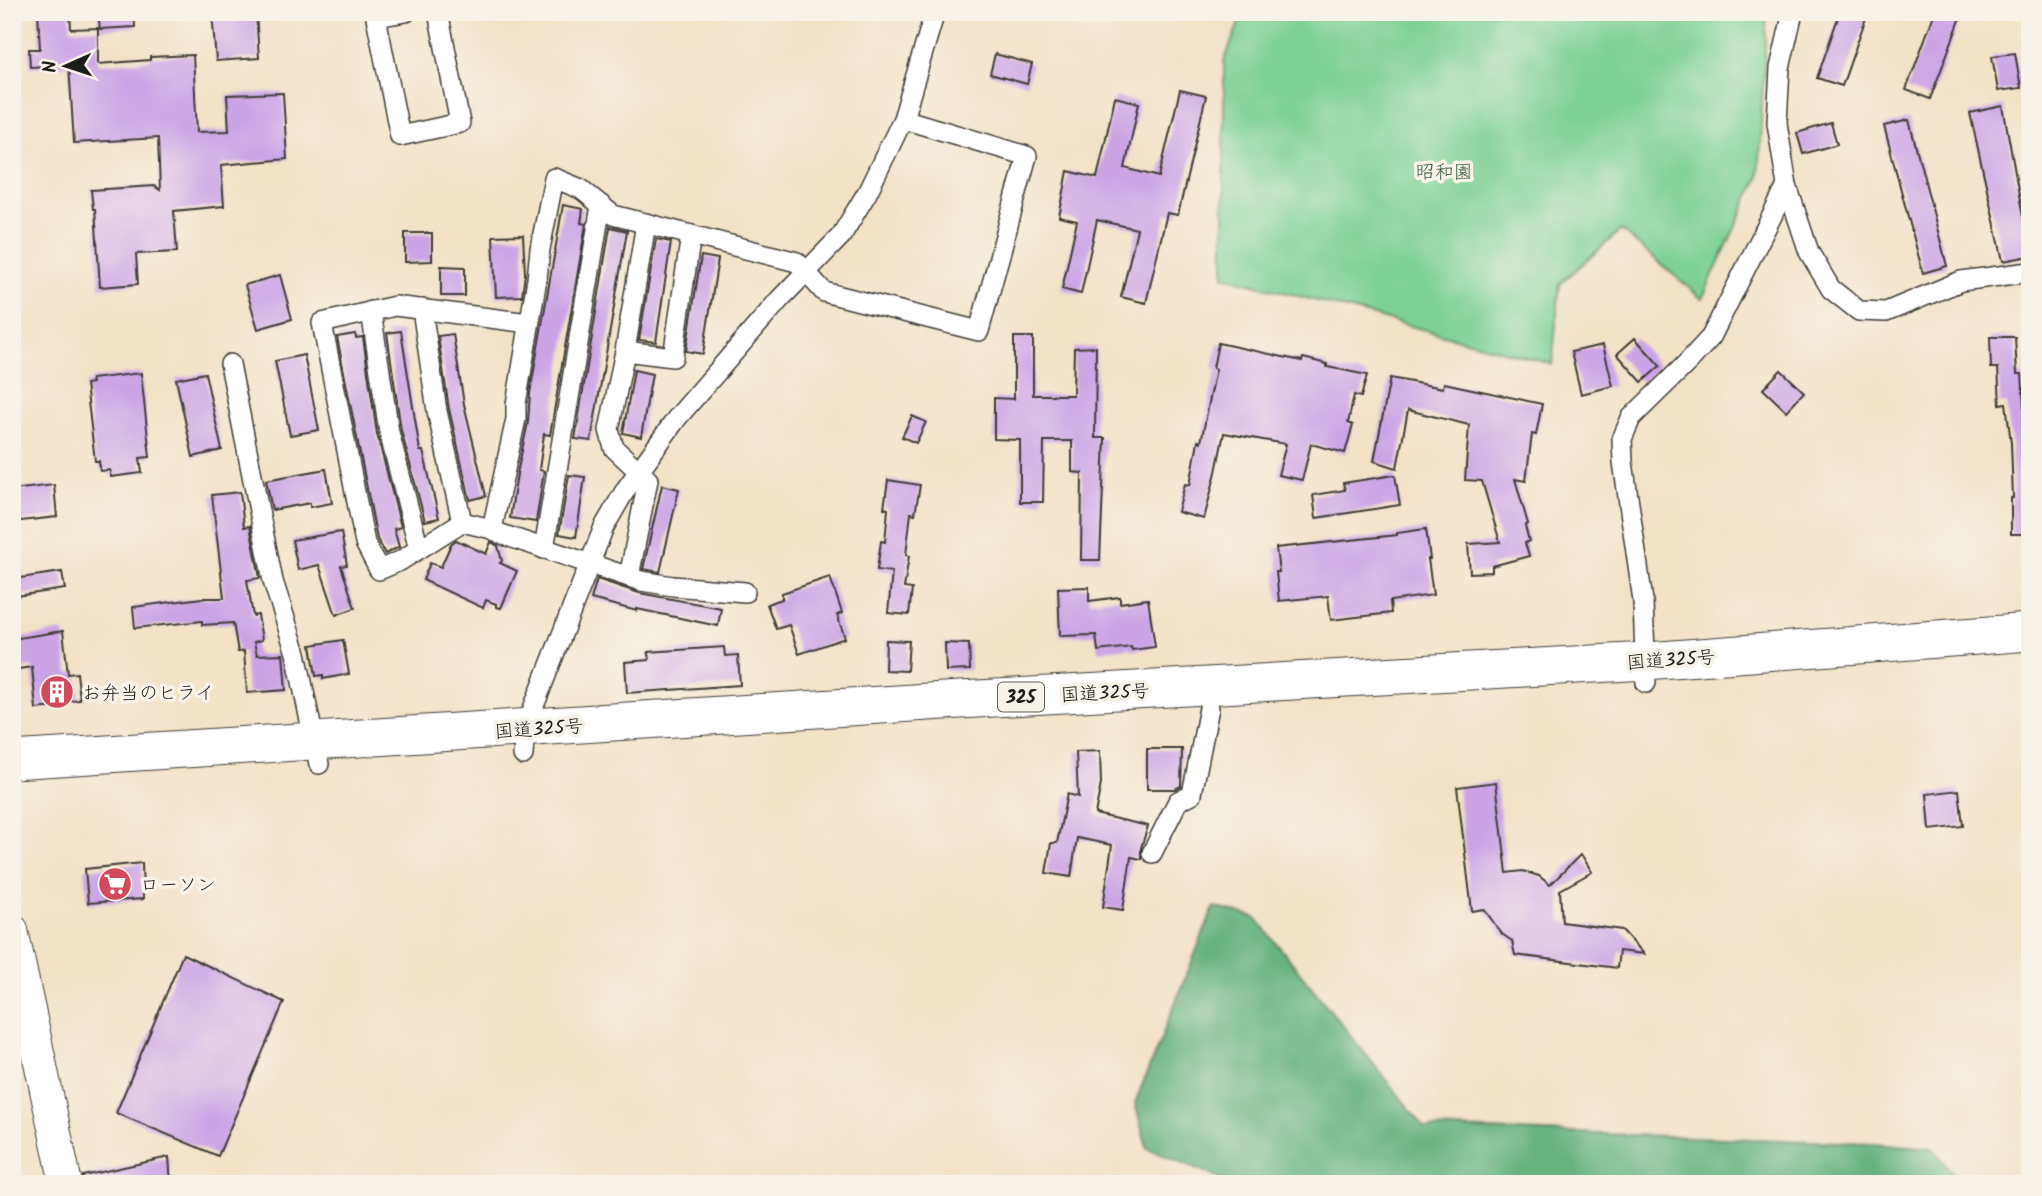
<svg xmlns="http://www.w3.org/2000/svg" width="2042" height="1196" font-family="Kalam,'Klee One',sans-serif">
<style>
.green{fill:#7dd194;stroke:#4c7658;stroke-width:2}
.forest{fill:#66b37e;stroke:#41684d;stroke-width:2}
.building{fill:#cca4e6}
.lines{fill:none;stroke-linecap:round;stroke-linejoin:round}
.street-casing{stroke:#3c3a36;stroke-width:22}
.primary-casing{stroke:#3c3a36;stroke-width:34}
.highway-casing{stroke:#3c3a36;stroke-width:39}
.street{stroke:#fff;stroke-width:19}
.primary{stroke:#fff;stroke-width:32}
.highway{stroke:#fff;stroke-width:37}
.labels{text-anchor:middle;stroke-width:7;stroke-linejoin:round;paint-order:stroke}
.shield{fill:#f7f3e8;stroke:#5e5c59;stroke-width:2}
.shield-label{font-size:18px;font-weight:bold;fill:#1c1c1c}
.park-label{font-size:19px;fill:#3e5b46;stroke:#f7f3e8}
.street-label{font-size:19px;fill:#1c1c1c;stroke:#f7f3e8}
.poi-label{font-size:19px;fill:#1c1c1c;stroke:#f7f3e8;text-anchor:start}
</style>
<rect width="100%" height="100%" fill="#f7f3e8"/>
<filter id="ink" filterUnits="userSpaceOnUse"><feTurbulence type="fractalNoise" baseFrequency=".0143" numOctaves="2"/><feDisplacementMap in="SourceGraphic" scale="14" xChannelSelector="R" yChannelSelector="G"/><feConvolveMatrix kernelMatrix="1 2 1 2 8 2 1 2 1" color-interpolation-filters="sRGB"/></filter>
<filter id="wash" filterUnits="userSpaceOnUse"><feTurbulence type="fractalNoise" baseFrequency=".00686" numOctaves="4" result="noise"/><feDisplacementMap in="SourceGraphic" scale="28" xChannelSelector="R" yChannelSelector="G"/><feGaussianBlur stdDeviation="1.57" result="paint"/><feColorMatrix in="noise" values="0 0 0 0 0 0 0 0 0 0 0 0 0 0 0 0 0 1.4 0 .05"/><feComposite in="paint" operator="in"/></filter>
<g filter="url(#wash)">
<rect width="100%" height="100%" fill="#f2e2c6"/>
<polygon class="green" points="1243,12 1767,12 1758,178 1702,299 1621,230 1560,284 1552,364 1224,276 1224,62"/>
<polygon class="forest" points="1214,907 1256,918 1425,1128 1873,1143 1933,1148 1961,1184 1234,1184 1147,1148 1135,1103"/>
<g id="blocks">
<g class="building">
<polygon points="38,12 70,12 71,29 98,28 98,64 150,60 150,57 193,55 197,132 229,131 227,95 283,93 287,159 221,165 224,206 174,211 177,252 136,254 138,284 100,287 95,209 93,209 91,190 154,186 160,190 158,138 74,143 69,65 30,67 29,49 40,49"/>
<polygon points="98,12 134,12 135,27 100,29"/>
<polygon points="212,12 256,12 259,58 216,61"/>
<polygon points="1840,12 1868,12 1842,86 1817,78"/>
<polygon points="1935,12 1963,12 1930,99 1906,90"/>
<polygon points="2015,53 2021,88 1998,91 1992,56"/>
<polygon points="995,54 1032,64 1027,84 990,74"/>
<polygon points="1180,90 1206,96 1178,215 1167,213 1146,303 1121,297 1137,229 1097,220 1081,294 1062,289 1077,221 1059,217 1068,171 1097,178 1115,97 1139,103 1125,168 1159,177"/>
<polygon points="2003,106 2030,256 2003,261 1970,113"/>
<polygon points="1909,120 1947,266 1923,273 1884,126"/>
<polygon points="1831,123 1837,144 1803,154 1797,133"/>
<polygon points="563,205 583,209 581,223 586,224 550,435 544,434 539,470 544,471 536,522 510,518 517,474 528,422 530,393"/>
<polygon points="610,227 627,231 591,441 575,439"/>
<polygon points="405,233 432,233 432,261 405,262"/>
<polygon points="523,235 525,274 522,296 496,297 493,236"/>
<polygon points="656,239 671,242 656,342 639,340"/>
<polygon points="701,256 718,259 703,354 686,351"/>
<polygon points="441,266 465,267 465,296 441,296"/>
<polygon points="280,275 292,319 258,329 245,285"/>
<polygon points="401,331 420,451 423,451 439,518 425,521 401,430 387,333"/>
<polygon points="355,334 356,338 363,337 377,434 401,527 394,529 399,547 385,554 377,539 337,337"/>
<polygon points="453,334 464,404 486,496 470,500 449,409 438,336"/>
<polygon points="1014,337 1033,337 1033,395 1073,395 1074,348 1096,347 1095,438 1105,438 1100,560 1081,560 1082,473 1072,472 1072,441 1044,441 1043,502 1020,502 1020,440 994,439 994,398 1014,399"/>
<polygon points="1990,337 2015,337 2017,374 2022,374 2024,408 2027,408 2030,435 2030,534 2011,534 2011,498 2013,498 2011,443 2006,403 2000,404 1998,368 1991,368"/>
<polygon points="1635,338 1660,366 1642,382 1617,354"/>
<polygon points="1218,343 1302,361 1303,358 1327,364 1327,367 1367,375 1361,397 1354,395 1348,423 1353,425 1345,453 1311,444 1302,480 1278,475 1286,444 1224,433 1216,472 1204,519 1178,512 1185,484 1190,485 1198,441 1201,442 1216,369 1213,368"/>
<polygon points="1603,345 1613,386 1581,394 1571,352"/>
<polygon points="304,355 319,430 290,435 275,361"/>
<polygon points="634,370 652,374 641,437 623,433"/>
<polygon points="1781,370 1804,392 1786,411 1763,389"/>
<polygon points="141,373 150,457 140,458 142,473 110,477 110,470 100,471 99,461 95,461 86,384 92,383 91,379"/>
<polygon points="205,373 222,450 193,457 176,379"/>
<polygon points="1390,378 1443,388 1444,383 1542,404 1536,435 1532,434 1526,481 1515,479 1528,524 1525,526 1529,541 1525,543 1529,556 1492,566 1492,572 1470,573 1468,544 1500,542 1482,481 1465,480 1469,425 1408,410 1397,468 1374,461"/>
<polygon points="912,416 926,422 916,443 902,437"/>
<polygon points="326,469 332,503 310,507 310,503 272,510 266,480"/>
<polygon points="569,475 585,477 576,537 559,534"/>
<polygon points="1395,475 1400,505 1316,518 1313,495 1345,490 1343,483"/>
<polygon points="888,480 920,485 915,514 911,513 906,555 909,556 904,588 912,589 909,615 888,613 892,572 877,570 881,541 885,542 888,509 884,508"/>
<polygon points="54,485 57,517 12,522 12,490"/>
<polygon points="662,485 679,489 660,572 643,569"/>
<polygon points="240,492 244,527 250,526 260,578 247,580 253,616 258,615 262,640 254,642 257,655 283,654 286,690 247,693 244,651 238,652 233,623 202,625 202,621 135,628 133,607 202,598 224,598 212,495"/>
<polygon points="1426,529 1430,559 1428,559 1433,595 1390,601 1391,613 1331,620 1328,596 1279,601 1276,572 1279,572 1276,548 1397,535 1397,533"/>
<polygon points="341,532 347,565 341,566 355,608 336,615 319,565 298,570 292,540"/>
<polygon points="456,540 486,554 491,542 498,546 502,561 500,563 517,571 501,608 496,607 496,604 486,600 483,608 423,580 430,563 441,567 451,544"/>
<polygon points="62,572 65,589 16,596 13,579"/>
<polygon points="830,577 842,613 837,615 845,638 799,654 789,625 776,629 767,604 782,599 782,593"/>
<polygon points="597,579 639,593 721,608 718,626 637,609 637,611 591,599"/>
<polygon points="1089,587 1089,601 1120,597 1120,603 1148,599 1155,647 1132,650 1131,647 1098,651 1096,635 1060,636 1058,588"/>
<polygon points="63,631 68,674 77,673 80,700 65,702 65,706 36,709 32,667 12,670 12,639"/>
<polygon points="343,640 349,674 323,679 323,675 316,676 311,645"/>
<polygon points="886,640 909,641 907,671 885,670"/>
<polygon points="945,643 969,644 970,670 946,671"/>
<polygon points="724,647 725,656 738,655 740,685 627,693 625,662 649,660 648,652"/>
<polygon points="1147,749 1182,749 1181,786 1175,789 1147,789"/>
<polygon points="1100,751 1101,784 1095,814 1148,826 1141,848 1141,859 1131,857 1123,910 1103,907 1112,845 1077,838 1071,877 1046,873 1051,843 1057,843 1067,794 1078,797 1076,752"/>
<polygon points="1496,782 1507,873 1523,871 1539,876 1550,885 1581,854 1592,872 1560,890 1562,922 1622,930 1644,954 1619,951 1617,968 1515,955 1512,941 1502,934 1484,909 1472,911 1457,787"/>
<polygon points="1959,790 1963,826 1930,830 1927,794"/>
<polygon points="142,863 143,899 88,903 85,869"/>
<polygon points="183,954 284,1002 218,1156 116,1113"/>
<polygon points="169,1157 171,1184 84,1184 83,1176"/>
</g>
</g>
</g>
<g filter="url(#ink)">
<use href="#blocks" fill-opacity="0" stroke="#3c3a36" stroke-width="2"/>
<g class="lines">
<g class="street-casing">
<g id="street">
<polyline points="375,12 400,136 460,123 438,12"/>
<polyline points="1793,12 1780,68 1777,123 1787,186 1809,252 1831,289 1859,311 1886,312 1961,281 2030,272"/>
<polyline points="376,17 406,12"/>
<polyline points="422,309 437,411 462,522"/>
<polyline points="371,311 389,432 419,549"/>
<polyline points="529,323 395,306 322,323 365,543 379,570 400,561 462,522 492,529 501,534 641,581 673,586 745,592"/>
<polyline points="625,351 646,223"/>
<polyline points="230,364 273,581 296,653 319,764"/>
<polyline points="492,529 516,419 516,404 537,279 540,249 554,178 581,189 613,215 797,262 824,292 979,331 1027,156 903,119"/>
<polyline points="544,549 601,205"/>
<polyline points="629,577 648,480 614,448 609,430 625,351 673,357 691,235"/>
<polyline points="1646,683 1643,601 1623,462 1622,439 1631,418 1687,363 1711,337 1787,186"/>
<polyline points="523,755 525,729 604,527 626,489 677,418 780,299 841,236 867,193 903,119 935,12"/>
<polyline points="1152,853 1178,801 1192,794 1209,708"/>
</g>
</g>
<g class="primary-casing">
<polyline id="primary" points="12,930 66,1184"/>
</g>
<g class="highway-casing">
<polyline id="highway" points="12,760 960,700 1646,661 2030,632"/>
</g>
<use href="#street" class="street"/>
<use href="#primary" class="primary"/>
<use href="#highway" class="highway"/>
</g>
</g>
<defs>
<g id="building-disc" transform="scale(1.75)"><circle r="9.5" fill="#d1495b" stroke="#f7f3e8"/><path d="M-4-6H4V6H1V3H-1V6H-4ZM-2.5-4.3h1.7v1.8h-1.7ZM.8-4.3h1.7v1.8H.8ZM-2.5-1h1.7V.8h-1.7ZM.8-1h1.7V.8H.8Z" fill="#fff"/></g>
<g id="supermarket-disc" transform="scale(1.75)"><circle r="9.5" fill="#d1495b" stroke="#f7f3e8"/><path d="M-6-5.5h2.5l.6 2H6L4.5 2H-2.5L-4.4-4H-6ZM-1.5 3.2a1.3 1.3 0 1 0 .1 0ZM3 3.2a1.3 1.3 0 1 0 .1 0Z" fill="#fff"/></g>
</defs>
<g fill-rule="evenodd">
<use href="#building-disc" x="57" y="692"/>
<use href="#supermarket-disc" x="115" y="884"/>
</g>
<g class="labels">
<rect class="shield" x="998" y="682.5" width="46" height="29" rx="5"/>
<g class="shield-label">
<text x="1021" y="703">325</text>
</g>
<g class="park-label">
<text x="1444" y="178">昭和園</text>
</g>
<g class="street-label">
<text transform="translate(1671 659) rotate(-4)" y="7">国道325号</text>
<text transform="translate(1105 692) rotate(-3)" y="7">国道325号</text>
<text transform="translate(539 728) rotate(-4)" y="7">国道325号</text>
</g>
<g class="poi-label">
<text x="82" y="699">お弁当のヒライ</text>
<text x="140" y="891">ローソン</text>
</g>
</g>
<rect width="2042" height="1196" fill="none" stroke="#f7f3e8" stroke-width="42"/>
<g transform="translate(66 66) rotate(267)" stroke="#f7f3e8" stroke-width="5" paint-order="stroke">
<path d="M0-5L12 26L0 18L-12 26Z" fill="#1c1c1c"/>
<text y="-10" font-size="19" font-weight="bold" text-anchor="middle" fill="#1c1c1c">N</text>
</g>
</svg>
